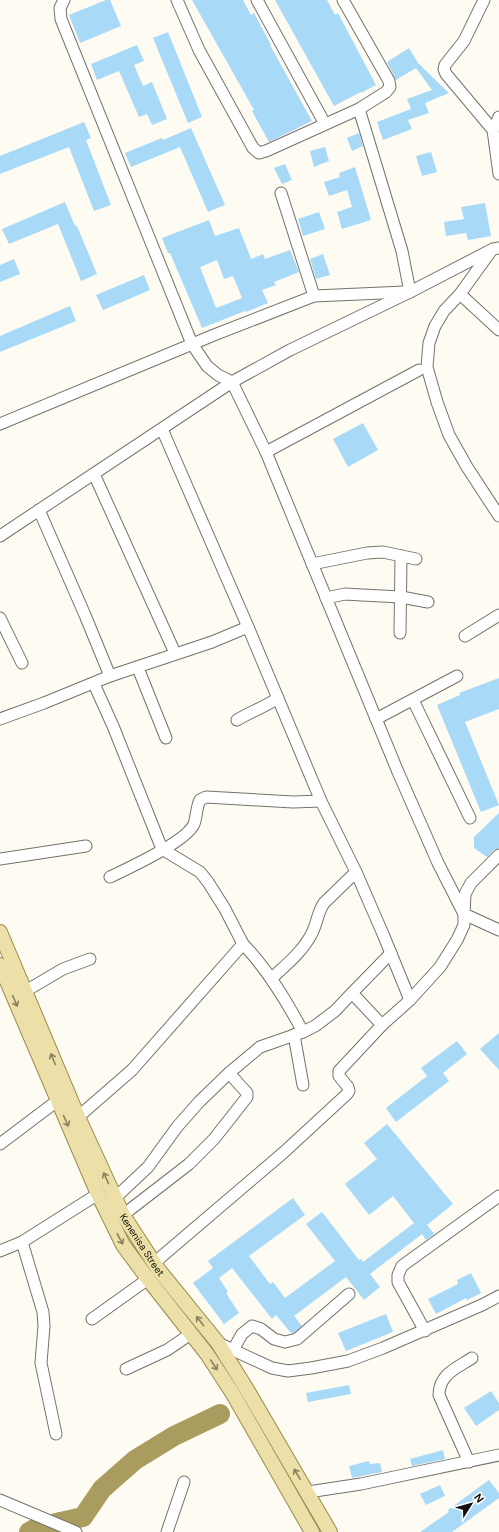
<svg xmlns="http://www.w3.org/2000/svg" width="499" height="1532" font-family="'DM Sans',sans-serif">
<style>
.lines{fill:none;stroke-linecap:round;stroke-linejoin:round}
.river{stroke:#aa9c5e;stroke-width:20}
.building{fill:#a8daf8;fill-rule:evenodd}
.minor-casing{stroke:#74726a;stroke-width:13}
.major-casing{stroke:#98894c;stroke-width:16}
.minor{stroke:#fff;stroke-width:11}
.major{stroke:#ecdfa7;stroke-width:14}
.oneway{stroke:#898262}
.labels{text-anchor:middle;stroke-width:3.5;stroke-linejoin:round;paint-order:stroke}
.street-label{font-size:10px;fill:#11100e;stroke:#fff}
</style>
<rect width="100%" height="100%" fill="#fdfbf2"/>
<g class="lines">
<polyline class="river" points="29,1532 38,1527 83,1517 102,1489 135,1460 174,1436 220,1414"/>
</g>
<g class="building">
<polygon points="106,0 110,0 121,26 80,43 69,15"/>
<polygon points="192,0 243,0 251,15 254,13 271,45 270,45 312,121 269,142 252,111 254,110"/>
<polygon points="275,0 327,0 335,15 338,13 376,85 361,93 361,92 334,106"/>
<polygon points="168,32 202,117 188,123 153,38"/>
<polygon points="137,45 144,61 134,65 143,86 152,82 167,119 152,125 147,114 139,117 119,71 97,80 91,64"/>
<polygon points="409,48 418,63 449,93 425,103 429,113 408,120 412,129 383,140 377,122 411,109 407,99 432,90 416,68 396,80 387,62"/>
<polygon points="84,122 91,138 86,140 111,205 94,211 69,147 0,174 0,156"/>
<polygon points="191,128 225,205 208,212 180,147 131,167 125,153 162,138 163,140"/>
<polygon points="359,133 363,146 352,151 347,138"/>
<polygon points="325,147 329,161 314,167 310,151"/>
<polygon points="431,152 437,172 422,176 416,156"/>
<polygon points="285,164 292,180 282,184 274,168"/>
<polygon points="355,167 371,220 342,229 337,212 352,207 347,190 329,196 324,182 340,177 339,173"/>
<polygon points="65,202 75,226 77,226 97,274 81,281 58,224 9,244 2,229"/>
<polygon points="485,203 491,236 468,240 466,233 446,236 444,222 464,219 461,207"/>
<polygon points="319,212 325,229 303,236 298,219"/>
<path d="M209 220 215 236 239 228 251 259 263 254 265 259 290 250 299 272 274 282 276 285 262 290 268 303 246 312 245 311 202 328 170 253H168L162 238ZM217 260 224 279 233 276 242 298 216 308 200 267Z"/>
<polygon points="323,254 330,275 316,279 310,259"/>
<polygon points="14,259 20,274 0,282 0,265"/>
<polygon points="144,275 150,290 103,310 96,295"/>
<polygon points="70,306 76,321 0,352 0,336"/>
<polygon points="363,423 378,450 348,467 333,439"/>
<polygon points="499,678 499,709 465,722 499,805 481,812 437,705 460,695 459,693"/>
<polygon points="499,813 499,848 494,850 487,857 474,848 474,837"/>
<polygon points="499,1033 499,1070 480,1049"/>
<polygon points="457,1041 467,1054 443,1073 449,1081 396,1122 386,1108 427,1076 421,1068"/>
<polygon points="387,1124 453,1204 427,1225 434,1234 426,1240 422,1234 370,1274 380,1287 364,1300 346,1277 294,1316 302,1326 294,1333 291,1333 276,1315 272,1319 232,1268 219,1278 228,1292 226,1293 239,1313 224,1324 193,1283 213,1268 208,1261 293,1198 305,1215 249,1256 270,1284 273,1282 285,1298 335,1261 306,1224 322,1212 359,1260 361,1259 363,1262 414,1223 393,1196 369,1215 345,1184 377,1159 364,1143"/>
<polygon points="471,1273 481,1293 467,1300 466,1298 436,1314 428,1299 458,1284 457,1280"/>
<polygon points="386,1314 393,1332 346,1351 338,1333"/>
<polygon points="349,1385 351,1394 308,1402 306,1393"/>
<polygon points="491,1391 499,1403 499,1410 476,1426 464,1408"/>
<polygon points="443,1450 445,1459 412,1466 410,1459"/>
<polygon points="369,1461 370,1464 380,1463 382,1472 352,1478 349,1466"/>
<polygon points="489,1480 499,1493 499,1498 452,1532 420,1532 449,1512 448,1510"/>
<polygon points="440,1485 445,1496 426,1505 420,1494"/>
</g>
<g class="lines">
<g class="minor-casing">
<g id="minor">
<polyline points="64,0 60,8 61,19 192,344 207,366 218,375 232,382 266,452 398,772 438,863 464,914 464,925 457,940 440,967 410,1000 383,934 356,872 321,801 248,627 162,429"/>
<polyline points="177,0 199,50 253,148 259,153 266,151 359,109"/>
<polyline points="257,0 325,124"/>
<polyline points="343,0 389,81 390,87 386,92 359,109 402,251 410,292"/>
<polyline points="484,0 464,41 445,65 444,69 446,74 493,130 499,174"/>
<polyline points="493,130 499,117"/>
<polyline points="281,193 314,296"/>
<polyline points="491,251 460,294 499,330"/>
<polyline points="460,294 444,311 435,326 429,343 427,367 437,402 449,435 467,467 499,516"/>
<polyline points="0,424 214,335 314,296 405,292"/>
<polyline points="266,452 419,370"/>
<polyline points="94,474 175,653"/>
<polyline points="39,510 85,615 110,676"/>
<polyline points="0,536 232,382 290,350 410,292 493,249 499,248"/>
<polyline points="312,564 367,553 383,552 416,559"/>
<polyline points="326,598 345,594 362,595 401,597 428,602"/>
<polyline points="0,618 22,663"/>
<polyline points="400,633 401,556"/>
<polyline points="465,636 499,615"/>
<polyline points="138,668 166,738"/>
<polyline points="413,700 470,818"/>
<polyline points="0,719 44,703 110,676 212,642 248,627"/>
<polyline points="376,719 457,676"/>
<path d="M237 720C250 712 265 707 278 698"/>
<polyline points="499,855 471,883 465,894 464,914 499,930"/>
<polyline points="0,859 86,846"/>
<path d="M110 877C129 868 187 841 194 824 197 816 196 808 200 800L206 797 293 802 321 801"/>
<path d="M243 944C268 970 286 1000 303 1032"/>
<path d="M272 978C286 965 302 952 311 935 317 925 317 913 324 903L356 872"/>
<polyline points="24,992 63,969 90,959"/>
<polyline points="382,1025 352,993 391,953"/>
<polyline points="294,1035 303,1085"/>
<polyline points="78,1117 132,1070 243,944 225,909 208,882 200,872 162,849 113,726 94,684"/>
<polyline points="0,1144 57,1101"/>
<polyline points="115,1198 148,1167 177,1127 199,1102 229,1073 260,1047 303,1032 315,1026 335,1011 352,993"/>
<polyline points="123,1215 189,1164 214,1139 247,1097 247,1093 229,1073"/>
<polyline points="22,1242 43,1312 44,1326 41,1363 56,1434"/>
<polyline points="0,1251 22,1242 98,1194"/>
<polyline points="154,1263 283,1153 347,1094 349,1091 348,1087 339,1076 339,1071 382,1025 410,1000"/>
<polyline points="92,1319 148,1279"/>
<polyline points="425,1331 398,1282 398,1275 402,1266 499,1196"/>
<polyline points="218,1343 272,1368 288,1371 311,1368 348,1361 383,1348 482,1305 499,1296"/>
<polyline points="233,1350 242,1334 252,1326 261,1329 274,1339 285,1342 297,1339 349,1294"/>
<polyline points="126,1369 167,1350 192,1333"/>
<path d="M469 1462 439 1395C439 1374 457 1368 472 1358"/>
<polyline points="308,1492 361,1484 499,1455"/>
<polyline points="0,1500 76,1532"/>
<polyline points="167,1532 184,1482"/>
</g>
</g>
<g class="major-casing">
<g id="major">
<path id="s1" d="M0 932 78 1117 123 1215 158 1269 218 1343 246 1388 330 1532"/>
<polyline points="0,965 98,1194 123,1245 148,1279 207,1354 233,1394 312,1532"/>
</g>
</g>
<use href="#minor" class="minor"/>
<use href="#major" class="major"/>
</g>
<defs><path id="oneway-shaft" d="M-6 0H5M1.5-3L5.5 0L1.5 3" fill="none" stroke-width="1.6" stroke-linecap="round" stroke-linejoin="round"/></defs>
<g class="oneway">
<use href="#oneway-shaft" transform="translate(15 1001) rotate(67)"/>
<use href="#oneway-shaft" transform="translate(53 1059) rotate(-113)"/>
<use href="#oneway-shaft" transform="translate(66 1121) rotate(66)"/>
<use href="#oneway-shaft" transform="translate(106 1178) rotate(-114)"/>
<use href="#oneway-shaft" transform="translate(120 1239) rotate(62)"/>
<use href="#oneway-shaft" transform="translate(200 1321) rotate(-128)"/>
<use href="#oneway-shaft" transform="translate(214 1365) rotate(57)"/>
<use href="#oneway-shaft" transform="translate(297 1474) rotate(-121)"/>
</g>
<g class="labels">
<g class="street-label">
<text dy="4" stroke="none"><textPath href="#s1" startOffset="344">Kenenisa Street</textPath></text>
</g>
</g>
<g transform="translate(471 1504) rotate(53)" stroke="#ffffff" stroke-width="3" paint-order="stroke">
<path d="M0-3L7 15L0 10L-7 15Z" fill="#11100e"/>
<text y="-6" font-size="11" font-weight="bold" text-anchor="middle" fill="#11100e">N</text>
</g>
</svg>
